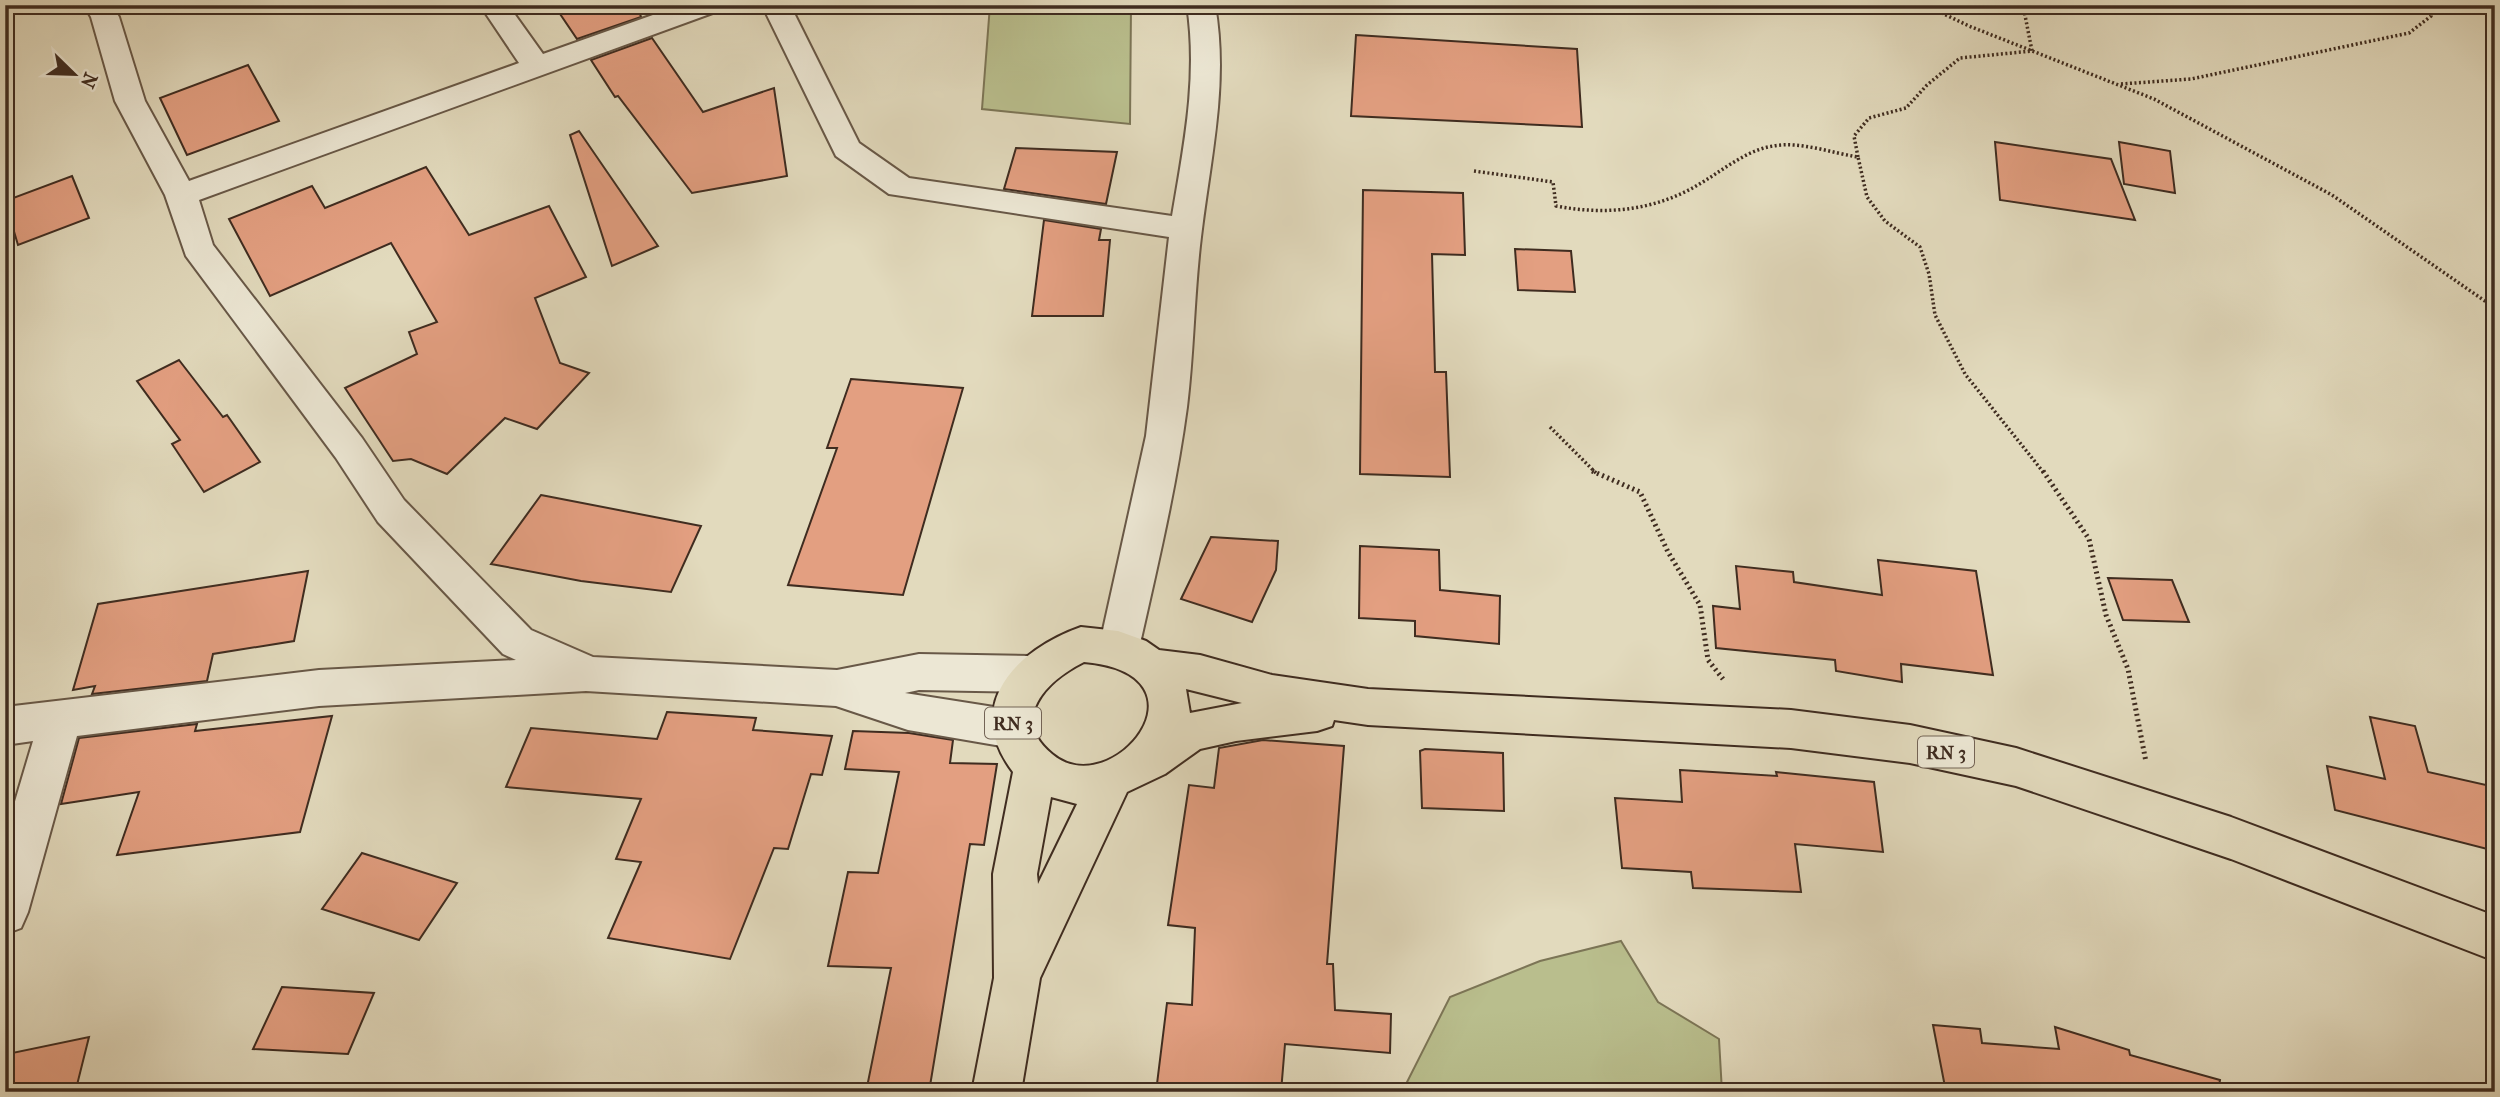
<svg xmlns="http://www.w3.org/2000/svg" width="2500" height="1097" font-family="'IM FELL French Canon',serif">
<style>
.green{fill:#b9be8d;stroke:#7c7556;stroke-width:2}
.building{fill:#e39f81;stroke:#3f2c20;stroke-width:2}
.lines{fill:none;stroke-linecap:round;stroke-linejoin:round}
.minor-casing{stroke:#685847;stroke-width:4}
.trunk-casing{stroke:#3f2c20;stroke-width:4}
.path-far1{stroke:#3f2c20;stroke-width:3.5;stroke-dasharray:2 2.5;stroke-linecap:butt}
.path{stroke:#3f2c20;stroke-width:5;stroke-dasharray:2 3.5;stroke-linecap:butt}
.minor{fill:#ece7d4;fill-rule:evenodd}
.trunk{fill:#e2dabd;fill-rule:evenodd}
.labels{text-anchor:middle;stroke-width:5;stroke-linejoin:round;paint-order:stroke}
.shield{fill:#ece7d4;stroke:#736456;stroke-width:2}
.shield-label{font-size:19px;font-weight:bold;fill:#3f2c20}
</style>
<rect width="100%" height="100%" fill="#e2dabd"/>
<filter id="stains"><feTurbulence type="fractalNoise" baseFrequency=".00286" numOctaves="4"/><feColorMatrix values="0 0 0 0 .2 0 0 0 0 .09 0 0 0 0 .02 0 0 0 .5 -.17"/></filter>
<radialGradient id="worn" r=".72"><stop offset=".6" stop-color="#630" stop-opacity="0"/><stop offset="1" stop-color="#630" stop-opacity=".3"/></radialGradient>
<g class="green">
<polygon points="990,5 1131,5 1130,124 982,109"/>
<polygon points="1621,941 1658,1002 1719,1039 1722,1092 1402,1092 1450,997 1540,961"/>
</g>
<g class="building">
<polygon points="554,5 637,5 641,17 577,39"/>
<polygon points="1356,35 1577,49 1582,127 1351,116"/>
<polygon points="652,38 703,112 774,88 787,176 692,193 618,96 615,97 591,60"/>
<polygon points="248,65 279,121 187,155 160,98"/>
<polygon points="579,131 658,246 612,266 570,135"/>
<polygon points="1995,142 2111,159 2135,220 2000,200"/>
<polygon points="2119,142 2170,151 2175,193 2124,184"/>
<polygon points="1016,148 1117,152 1106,204 1004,189"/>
<polygon points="426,167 469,235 549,206 586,277 535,298 560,363 589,373 537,429 505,418 447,474 411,459 393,461 345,388 417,354 409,332 437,322 391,243 270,296 229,219 312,186 325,208"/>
<polygon points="72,176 89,218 18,245 5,201"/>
<polygon points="1363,190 1463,193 1465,255 1432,254 1435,372 1446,372 1450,477 1360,474"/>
<polygon points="1044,220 1101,229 1099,240 1110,240 1103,316 1032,316"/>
<polygon points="1515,249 1571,251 1575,292 1518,290"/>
<polygon points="179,360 223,417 227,415 260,462 204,492 172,444 180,440 137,381"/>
<polygon points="851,379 963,388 903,595 788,585 837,448 827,448"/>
<polygon points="541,495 701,526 671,592 581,581 491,564"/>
<polygon points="1211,537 1278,541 1276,570 1252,622 1181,599"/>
<polygon points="1360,546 1439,550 1440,590 1500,596 1499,644 1415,636 1415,621 1359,618"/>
<polygon points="1878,560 1976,571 1993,675 1901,664 1902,682 1836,671 1835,660 1716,648 1713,606 1740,609 1736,566 1793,572 1794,582 1882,595"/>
<polygon points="308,571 294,641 213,654 207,681 92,694 95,686 73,690 98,604"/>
<polygon points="2108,578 2172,580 2189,622 2123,620"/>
<polygon points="667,712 756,718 753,730 832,736 822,775 811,774 788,849 774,848 730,959 608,938 641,862 616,859 641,799 506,787 531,728 657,739"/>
<polygon points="332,716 300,832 117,855 139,792 61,804 79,738 197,724 195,731"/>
<polygon points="2370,717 2415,726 2428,772 2495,787 2495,851 2335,810 2327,766 2385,779"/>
<polygon points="853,731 909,733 953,740 950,763 997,764 984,845 970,844 929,1092 866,1092 891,968 828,966 848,872 878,873 899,772 845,769"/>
<polygon points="1263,740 1344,746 1327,964 1333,964 1335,1010 1391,1014 1390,1053 1285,1044 1281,1092 1156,1092 1167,1003 1192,1005 1195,928 1168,925 1189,785 1214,788 1219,748"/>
<polygon points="1425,749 1503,753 1504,811 1422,808 1420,751"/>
<polygon points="1680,770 1777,776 1776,772 1874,782 1883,852 1795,844 1801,892 1693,888 1691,872 1622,868 1615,798 1682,802"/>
<polygon points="362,853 457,883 419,940 322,909"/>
<polygon points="282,987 374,993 348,1054 253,1049"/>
<polygon points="1933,1025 1980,1029 1982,1043 2059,1049 2055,1027 2129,1050 2130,1055 2220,1080 2218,1092 1946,1092"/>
<polygon points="89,1037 77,1085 47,1092 5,1092 5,1078 12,1053"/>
</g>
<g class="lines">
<g class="minor-casing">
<g id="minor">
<polygon points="84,5 112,5 119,17 145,101 189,181 519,63 480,5 508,5 543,54 681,5 722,5 718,11 199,200 213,245 362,438 404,500 531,630 593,657 837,670 919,654 1031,656 1045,661 1051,674 1045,687 1031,692 919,690 905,693 1013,710 1028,716 1034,729 1028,742 1013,748 908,730 836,706 586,691 319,706 77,736 28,912 21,928 5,934 5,835 33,741 5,745 5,707 319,670 516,660 503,654 378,522 336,458 186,256 165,195 115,101 91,17"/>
<path d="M762 5H790L859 143 909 178 1172 216C1184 145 1198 77 1187 5H1215C1229 84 1210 160 1201 237 1194 294 1194 351 1187 407 1176 489 1157 568 1139 648L1133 660 1119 665 1105 660 1099 648 1146 436 1169 237 889 194 836 156Z"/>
</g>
</g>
<g class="trunk-casing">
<path id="trunk" d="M1081 627 1118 631 1146 641 1159 650 1200 655 1272 675 1368 689 1791 710 1910 725 2016 748 2231 817 2495 916V961L2231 859 2016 786 1910 763 1791 748 1368 725 1334 720 1332 726 1317 731 1236 741 1200 749 1165 774 1127 792 1040 978 1021 1092H972L994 978 993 874 1013 772C962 705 1016 650 1081 627ZM1084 662C1218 674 1112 805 1052 754 1008 718 1048 680 1084 662ZM1186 689 1242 703 1190 713ZM1051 797 1077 804 1038 884 1037 874Z"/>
</g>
<g class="path-far1">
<polyline points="1925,5 1969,26 2154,99 2332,195 2495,308"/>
<polyline points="2121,84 2191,79 2409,33 2431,16 2432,5"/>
<polyline points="1858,157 1854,136 1869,118 1906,108 1927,85 1960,58 2032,51 2023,5"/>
<path d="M1474 171 1553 182 1556 206C1609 216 1660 210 1706 180 1727 167 1748 150 1773 146 1800 141 1832 153 1858 157L1867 197 1885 221 1920 247 1929 274 1935 315 1965 374 2044 473"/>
<polyline points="1550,427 1596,473"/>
</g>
<g class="path">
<polyline points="1592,471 1640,492 1668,552 1700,605 1708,660 1723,679"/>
<polyline points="2043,471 2089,539 2106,615 2128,669 2146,762"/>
</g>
<use href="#minor" class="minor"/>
<use href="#trunk" class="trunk"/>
</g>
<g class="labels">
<g class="shield">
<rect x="985" y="707.5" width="56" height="31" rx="5"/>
<rect x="1918" y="736.5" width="56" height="31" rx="5"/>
</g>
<g class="shield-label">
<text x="1013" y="730">RN 3</text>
<text x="1946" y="759">RN 3</text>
</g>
</g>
<rect width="2500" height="1097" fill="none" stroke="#e2dabd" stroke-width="28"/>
<rect x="7" y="7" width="2486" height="1083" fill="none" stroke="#3f2c20" stroke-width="3.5"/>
<rect x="14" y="14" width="2472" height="1069" fill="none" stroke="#3f2c20" stroke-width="2"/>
<g transform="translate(74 74) rotate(113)" stroke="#ece7d4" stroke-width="5" paint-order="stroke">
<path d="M0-5L12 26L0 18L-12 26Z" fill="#3f2c20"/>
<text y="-10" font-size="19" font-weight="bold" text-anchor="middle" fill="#3f2c20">N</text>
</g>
<rect width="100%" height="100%" filter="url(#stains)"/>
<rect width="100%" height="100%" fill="url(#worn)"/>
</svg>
